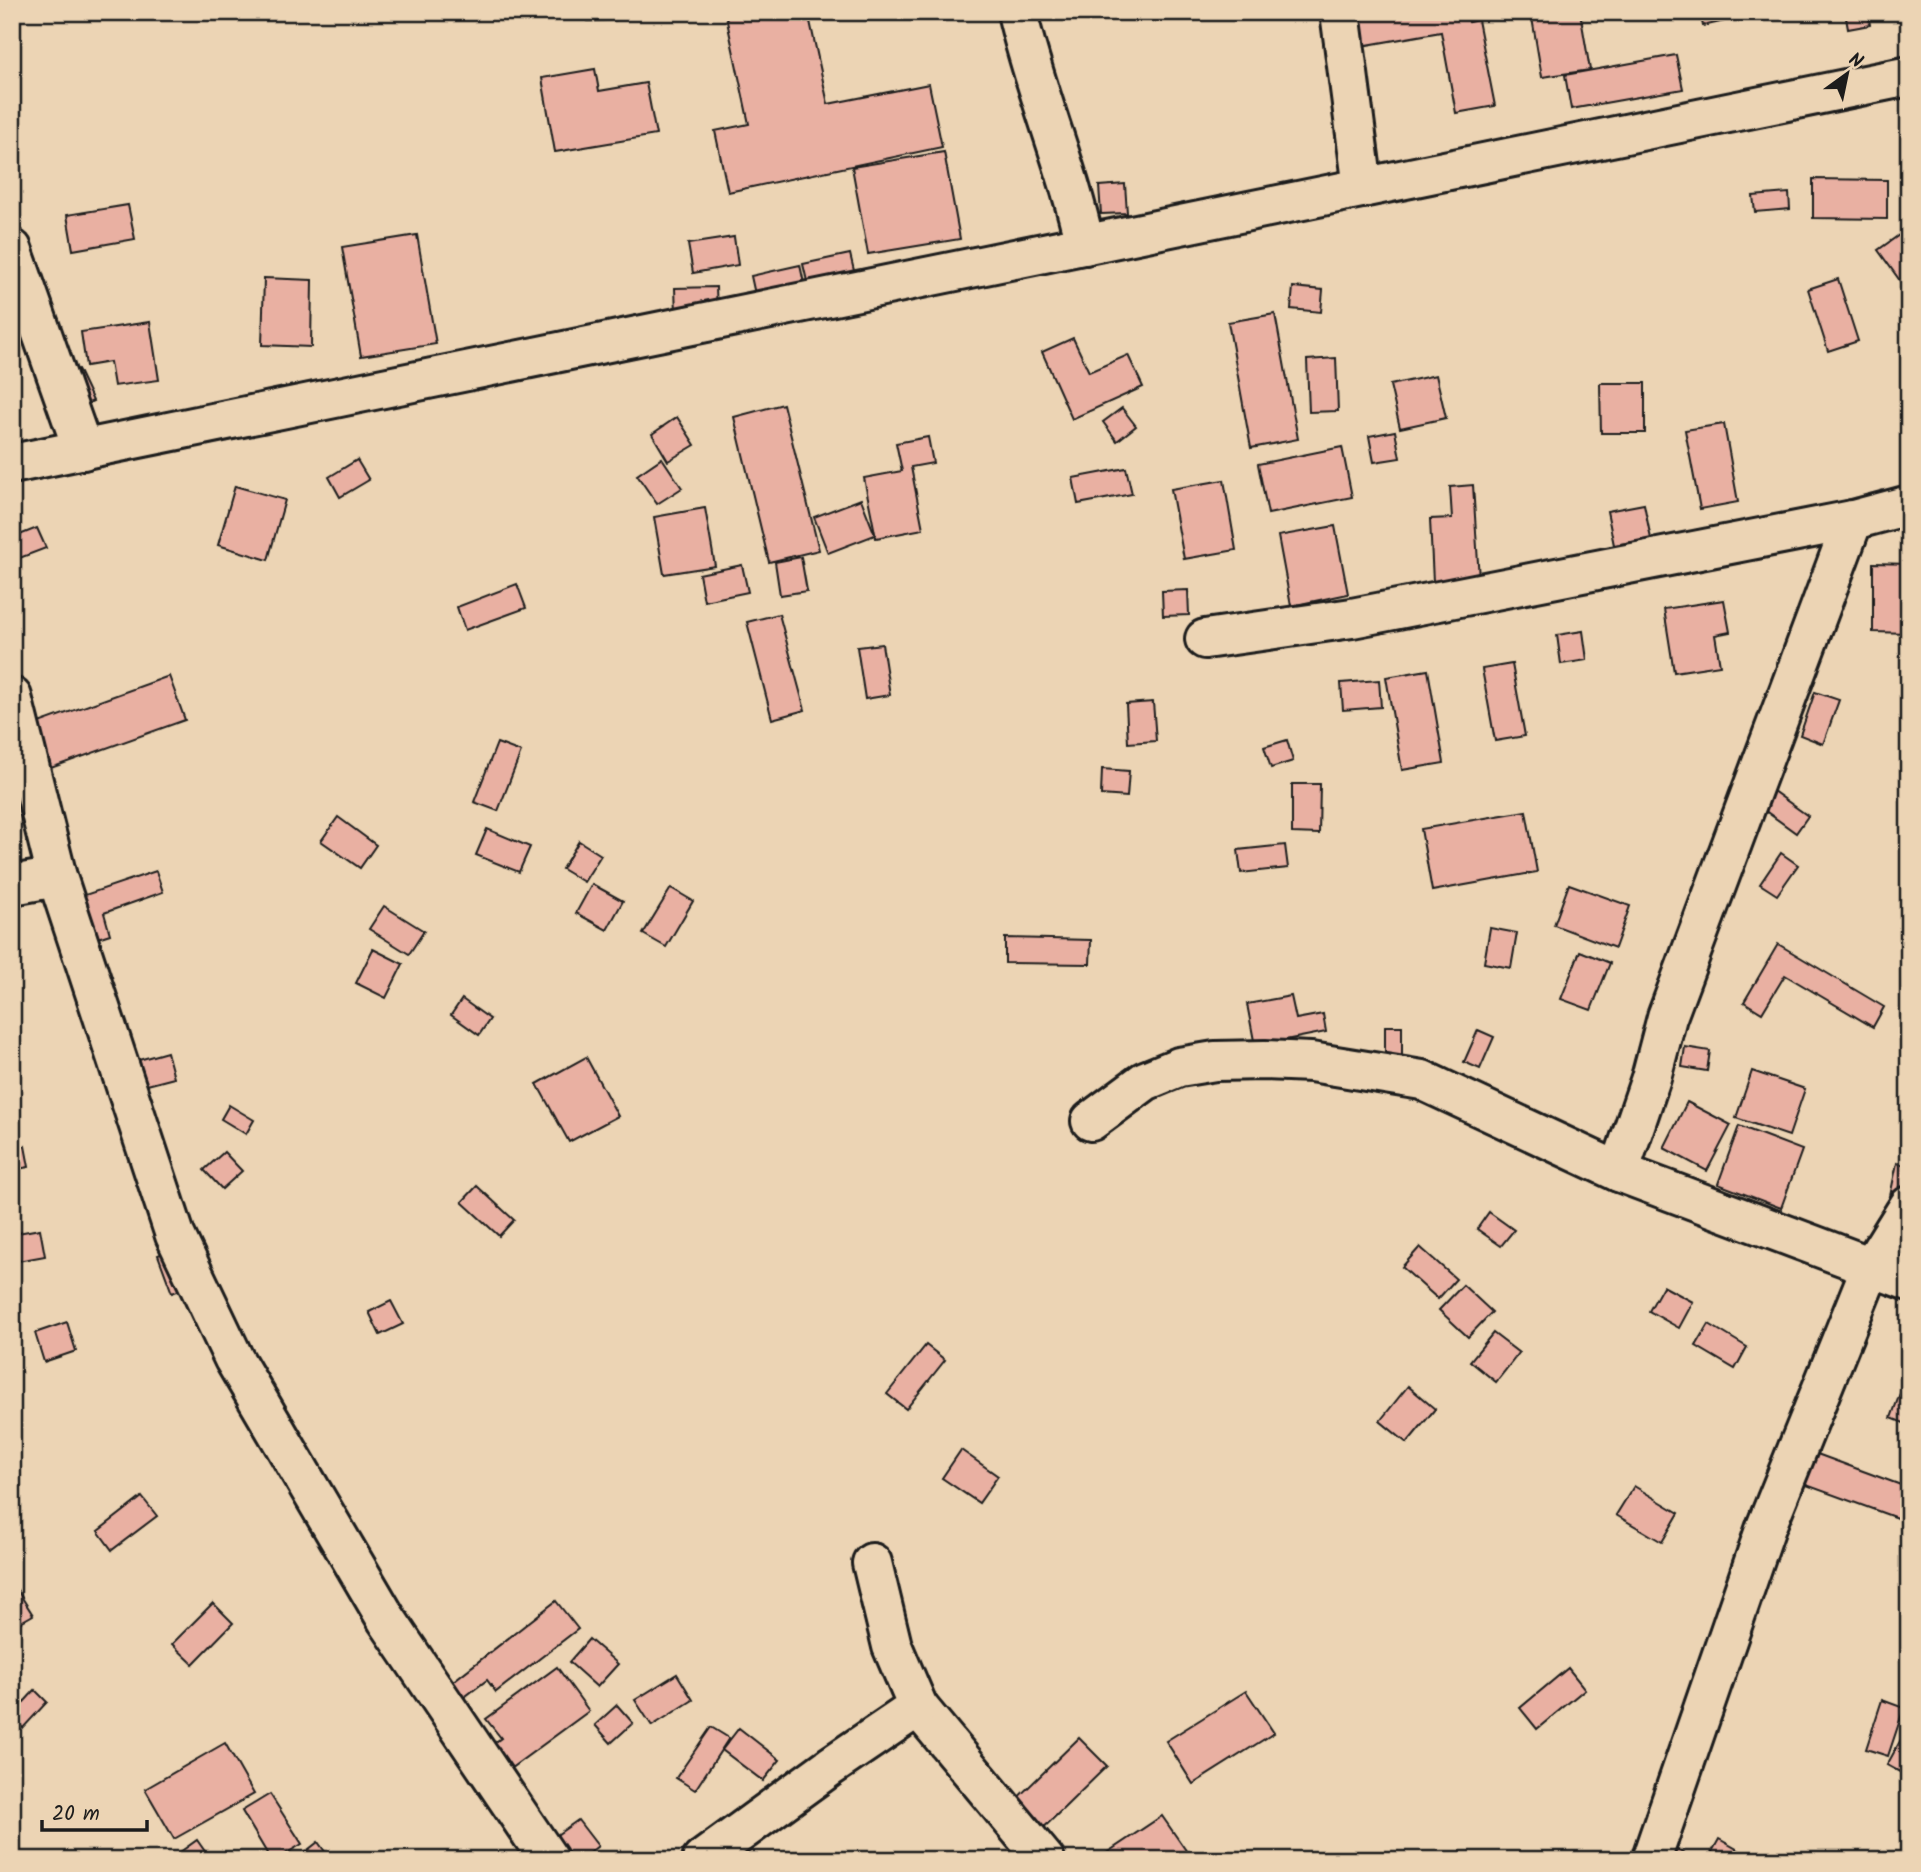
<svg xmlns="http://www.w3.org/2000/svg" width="1921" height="1872" font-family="Kalam,sans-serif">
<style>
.building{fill:#e9b0a2;stroke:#1c1c1c;stroke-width:2}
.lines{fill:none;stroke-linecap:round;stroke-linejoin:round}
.minor-casing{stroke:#1c1c1c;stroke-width:44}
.minor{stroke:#ecd4b4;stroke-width:38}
</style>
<rect width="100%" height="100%" fill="#ecd4b4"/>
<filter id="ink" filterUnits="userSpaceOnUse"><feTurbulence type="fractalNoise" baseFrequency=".0143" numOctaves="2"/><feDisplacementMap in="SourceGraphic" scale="14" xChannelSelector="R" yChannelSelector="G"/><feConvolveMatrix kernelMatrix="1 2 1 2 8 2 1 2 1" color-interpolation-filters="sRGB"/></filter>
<g filter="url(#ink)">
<g class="building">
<polygon points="587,12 616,12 616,20 588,21"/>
<polygon points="725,12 808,12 828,104 929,84 942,147 728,192 715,131 749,124"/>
<polygon points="1337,12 1467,12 1469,22 1478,20 1495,106 1456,113 1441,32 1344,49"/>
<polygon points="1531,12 1580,12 1590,70 1542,77"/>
<polygon points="1700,12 1745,12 1746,16 1703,26"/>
<polygon points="1845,12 1868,12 1870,25 1848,29"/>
<polygon points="1676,55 1683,89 1571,109 1565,75"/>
<polygon points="595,69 599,91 646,83 656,135 555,152 542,78"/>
<polygon points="944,152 960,239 868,254 852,167"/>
<polygon points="1813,179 1887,180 1887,219 1813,218"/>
<polygon points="1125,184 1127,213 1101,214 1099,186"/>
<polygon points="1789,193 1790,209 1755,212 1753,196"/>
<polygon points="128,205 135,239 73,250 67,215"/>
<polygon points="1909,228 1909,276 1901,282 1878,250"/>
<polygon points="417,235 436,344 361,356 342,247"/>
<polygon points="734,237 738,265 693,273 688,244"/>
<polygon points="850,254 856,279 809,290 803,264"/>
<polygon points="800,265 805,288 756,299 751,276"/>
<polygon points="264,278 312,280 311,347 262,345"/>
<polygon points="1838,279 1858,341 1828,351 1808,289"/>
<polygon points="716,287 717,311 676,312 675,288"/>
<polygon points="1293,287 1323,290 1321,312 1291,309"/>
<polygon points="1275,314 1298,439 1251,448 1228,322"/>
<polygon points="150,322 159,380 114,386 110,362 86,366 81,332"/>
<polygon points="1073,338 1089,372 1128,355 1143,387 1072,419 1042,352"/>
<polygon points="1336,358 1338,411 1309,412 1307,360"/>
<polygon points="78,369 93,401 72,411 57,378"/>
<polygon points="1436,375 1446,418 1400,428 1390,385"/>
<polygon points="1600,383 1645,383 1645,433 1601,433"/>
<polygon points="783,404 819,550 769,562 734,417"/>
<polygon points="1122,408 1136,426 1117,441 1103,422"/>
<polygon points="677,417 695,445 668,461 652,434"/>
<polygon points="1724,424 1738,502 1700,509 1685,430"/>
<polygon points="1395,431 1400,458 1374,462 1369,436"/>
<polygon points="928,437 933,463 911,467 923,529 876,538 864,478 902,471 896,443"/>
<polygon points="1342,447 1352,497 1268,514 1258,464"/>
<polygon points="662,458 682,488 657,504 637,475"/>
<polygon points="357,460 369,480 340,497 329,477"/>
<polygon points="1126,468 1132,494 1078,504 1073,478"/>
<polygon points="1224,480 1236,550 1184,559 1171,489"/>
<polygon points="1473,485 1479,579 1433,582 1430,519 1452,518 1450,487"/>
<polygon points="235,486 285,500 268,560 218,545"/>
<polygon points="861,499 875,535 828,553 814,517"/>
<polygon points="1644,504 1651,539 1614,545 1607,511"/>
<polygon points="705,508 715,566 664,574 654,517"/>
<polygon points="1335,526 1348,594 1291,606 1278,536"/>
<polygon points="37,528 46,548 17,559 12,547 12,538"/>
<polygon points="801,557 807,591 780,595 775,562"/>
<polygon points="1873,563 1909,564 1909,633 1873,632"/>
<polygon points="742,565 748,592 704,601 699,574"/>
<polygon points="517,584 526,608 465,630 457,607"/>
<polygon points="1188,590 1189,615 1163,616 1162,591"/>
<polygon points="1724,600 1730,632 1715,635 1720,665 1674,672 1664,609"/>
<polygon points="779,614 805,710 772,719 747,622"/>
<polygon points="1583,631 1587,660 1561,664 1557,635"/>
<polygon points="882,644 890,695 865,699 857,647"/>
<polygon points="1512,664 1525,736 1495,741 1482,669"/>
<polygon points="1428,670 1444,763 1402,770 1386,677"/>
<polygon points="169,676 185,720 48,769 33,725"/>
<polygon points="1379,680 1381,707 1343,710 1341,683"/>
<polygon points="1815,692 1839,700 1823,744 1800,735"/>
<polygon points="1153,702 1156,741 1128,743 1126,704"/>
<polygon points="1287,740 1293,761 1271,768 1264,747"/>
<polygon points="497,743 521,752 498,811 474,802"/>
<polygon points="1102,769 1129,771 1127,797 1101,795"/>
<polygon points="1292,784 1320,784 1319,834 1292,833"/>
<polygon points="1769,788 1808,816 1796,833 1757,805"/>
<polygon points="1526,811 1537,872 1432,891 1421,829"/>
<polygon points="338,817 376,845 360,868 321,841"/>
<polygon points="487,829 530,847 519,872 476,855"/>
<polygon points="579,841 601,855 584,882 562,869"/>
<polygon points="1285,845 1288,868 1241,873 1238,850"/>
<polygon points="1781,853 1798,865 1777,895 1760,884"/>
<polygon points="156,871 163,892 104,913 110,934 82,943 67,901"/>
<polygon points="592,884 623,901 607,930 576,913"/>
<polygon points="1569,884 1630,906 1615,948 1554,925"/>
<polygon points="671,888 693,901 666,947 643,934"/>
<polygon points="384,906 424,931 409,954 369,929"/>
<polygon points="1490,928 1517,933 1511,968 1484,963"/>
<polygon points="1005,938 1091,940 1090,964 1005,963"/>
<polygon points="1778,944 1884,1007 1873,1027 1785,975 1762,1013 1744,1002"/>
<polygon points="373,949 403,964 386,998 356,983"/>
<polygon points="1580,951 1610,963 1591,1010 1561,999"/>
<polygon points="1291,996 1296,1019 1323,1014 1326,1032 1255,1046 1247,1004"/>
<polygon points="462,999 490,1019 479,1035 451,1015"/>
<polygon points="1385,1026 1402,1026 1402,1057 1385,1058"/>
<polygon points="1478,1030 1494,1037 1480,1069 1464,1062"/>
<polygon points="1685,1047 1710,1051 1707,1071 1682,1067"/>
<polygon points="167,1052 174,1078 128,1090 121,1065"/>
<polygon points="586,1057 618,1116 569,1142 537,1084"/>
<polygon points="1752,1071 1805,1089 1789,1136 1736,1118"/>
<polygon points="1687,1102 1731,1125 1707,1171 1664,1148"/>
<polygon points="229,1105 254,1120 246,1134 221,1119"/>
<polygon points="1739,1126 1802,1150 1781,1208 1718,1184"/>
<polygon points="25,1146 29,1167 12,1170 12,1148"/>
<polygon points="224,1152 242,1171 222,1189 204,1170"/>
<polygon points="1897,1163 1909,1166 1909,1205 1889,1201"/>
<polygon points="477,1186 514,1220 499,1236 462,1202"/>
<polygon points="1489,1212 1514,1230 1501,1246 1477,1229"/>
<polygon points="40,1229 45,1256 12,1262 12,1234"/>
<polygon points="1420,1247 1456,1279 1438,1299 1402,1267"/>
<polygon points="175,1248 189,1287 172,1293 158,1255"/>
<polygon points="1463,1285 1492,1312 1468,1337 1439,1310"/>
<polygon points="1663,1286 1693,1302 1679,1328 1649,1311"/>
<polygon points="391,1301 403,1324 380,1335 369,1312"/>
<polygon points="67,1322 76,1351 44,1362 35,1333"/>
<polygon points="1709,1324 1747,1347 1735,1369 1696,1346"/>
<polygon points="1493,1333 1519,1353 1496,1382 1470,1361"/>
<polygon points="926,1345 945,1360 906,1409 887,1394"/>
<polygon points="1906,1377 1909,1377 1909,1425 1891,1418"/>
<polygon points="1408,1386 1435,1409 1407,1443 1380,1421"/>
<polygon points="961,1450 998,1476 979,1503 942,1478"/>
<polygon points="1809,1451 1909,1488 1908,1522 1798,1482"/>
<polygon points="1634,1486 1679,1513 1662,1542 1616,1515"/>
<polygon points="142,1497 157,1516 112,1550 98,1531"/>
<polygon points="12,1582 33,1615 12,1627"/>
<polygon points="556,1601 578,1629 496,1692 487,1680 450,1708 438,1693"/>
<polygon points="213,1603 233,1623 193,1664 172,1644"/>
<polygon points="589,1639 618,1664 597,1687 569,1662"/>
<polygon points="557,1667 589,1711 499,1777 481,1753 501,1738 486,1719"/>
<polygon points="1568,1668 1585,1689 1537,1729 1520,1708"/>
<polygon points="677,1674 693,1700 652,1726 635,1700"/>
<polygon points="35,1690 47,1702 23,1728 12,1719 12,1715"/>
<polygon points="1246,1691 1274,1733 1193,1784 1166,1741"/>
<polygon points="1882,1700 1904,1708 1888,1756 1866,1749"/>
<polygon points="617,1705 633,1723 611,1743 595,1725"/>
<polygon points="711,1727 729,1738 695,1790 676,1778"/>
<polygon points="739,1728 780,1760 763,1781 722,1750"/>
<polygon points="1904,1734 1909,1737 1909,1777 1887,1765"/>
<polygon points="1079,1738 1107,1766 1029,1842 1001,1814"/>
<polygon points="225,1743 254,1794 174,1839 145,1789"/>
<polygon points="270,1794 302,1844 275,1860 271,1860 242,1811"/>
<polygon points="1162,1816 1187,1852 1175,1860 1096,1860"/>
<polygon points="578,1820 598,1846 580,1860 571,1860 554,1837"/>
<polygon points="1719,1839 1740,1851 1736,1860 1708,1859"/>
<polygon points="197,1840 211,1860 169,1860"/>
<polygon points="1663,1841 1694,1860 1653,1860"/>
<polygon points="318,1842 331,1860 295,1860"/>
</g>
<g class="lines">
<g class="minor-casing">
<g id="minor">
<path d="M1017 12C1035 91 1068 166 1085 245"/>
<polyline points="1340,12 1363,188"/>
<polyline points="12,249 83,450"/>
<polyline points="12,464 1909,76"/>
<polyline points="1205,639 1352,618 1853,520 1909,505"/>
<polyline points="12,697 57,877"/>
<polyline points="12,885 57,877 175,1235 234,1359 387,1620 549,1860"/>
<polyline points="1091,1121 1145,1081 1179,1067 1215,1061 1265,1060 1311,1062 1422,1080 1619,1172 1909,1281"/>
<polyline points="1619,1172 1651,1078 1667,1017 1853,520"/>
<polyline points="918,1707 1045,1860"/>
<polyline points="702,1860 831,1766 918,1707 892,1646 872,1563"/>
<polyline points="1651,1860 1766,1527 1871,1267 1909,1206"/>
</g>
</g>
<use href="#minor" class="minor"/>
</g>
</g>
<rect width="1921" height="1872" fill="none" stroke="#ecd4b4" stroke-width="42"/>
<rect x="21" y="21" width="1879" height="1830" fill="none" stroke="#1c1c1c" stroke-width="2.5" filter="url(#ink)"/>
<g transform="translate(1847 74) rotate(33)" stroke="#ecd4b4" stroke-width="5" paint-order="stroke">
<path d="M0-5L12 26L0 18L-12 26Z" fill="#1c1c1c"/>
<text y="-10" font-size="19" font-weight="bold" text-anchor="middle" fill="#1c1c1c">N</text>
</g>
<path d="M42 1820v10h105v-10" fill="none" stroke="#1c1c1c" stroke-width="3.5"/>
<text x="52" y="1820" font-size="21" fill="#1c1c1c" stroke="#ecd4b4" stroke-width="5" paint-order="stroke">20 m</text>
</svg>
